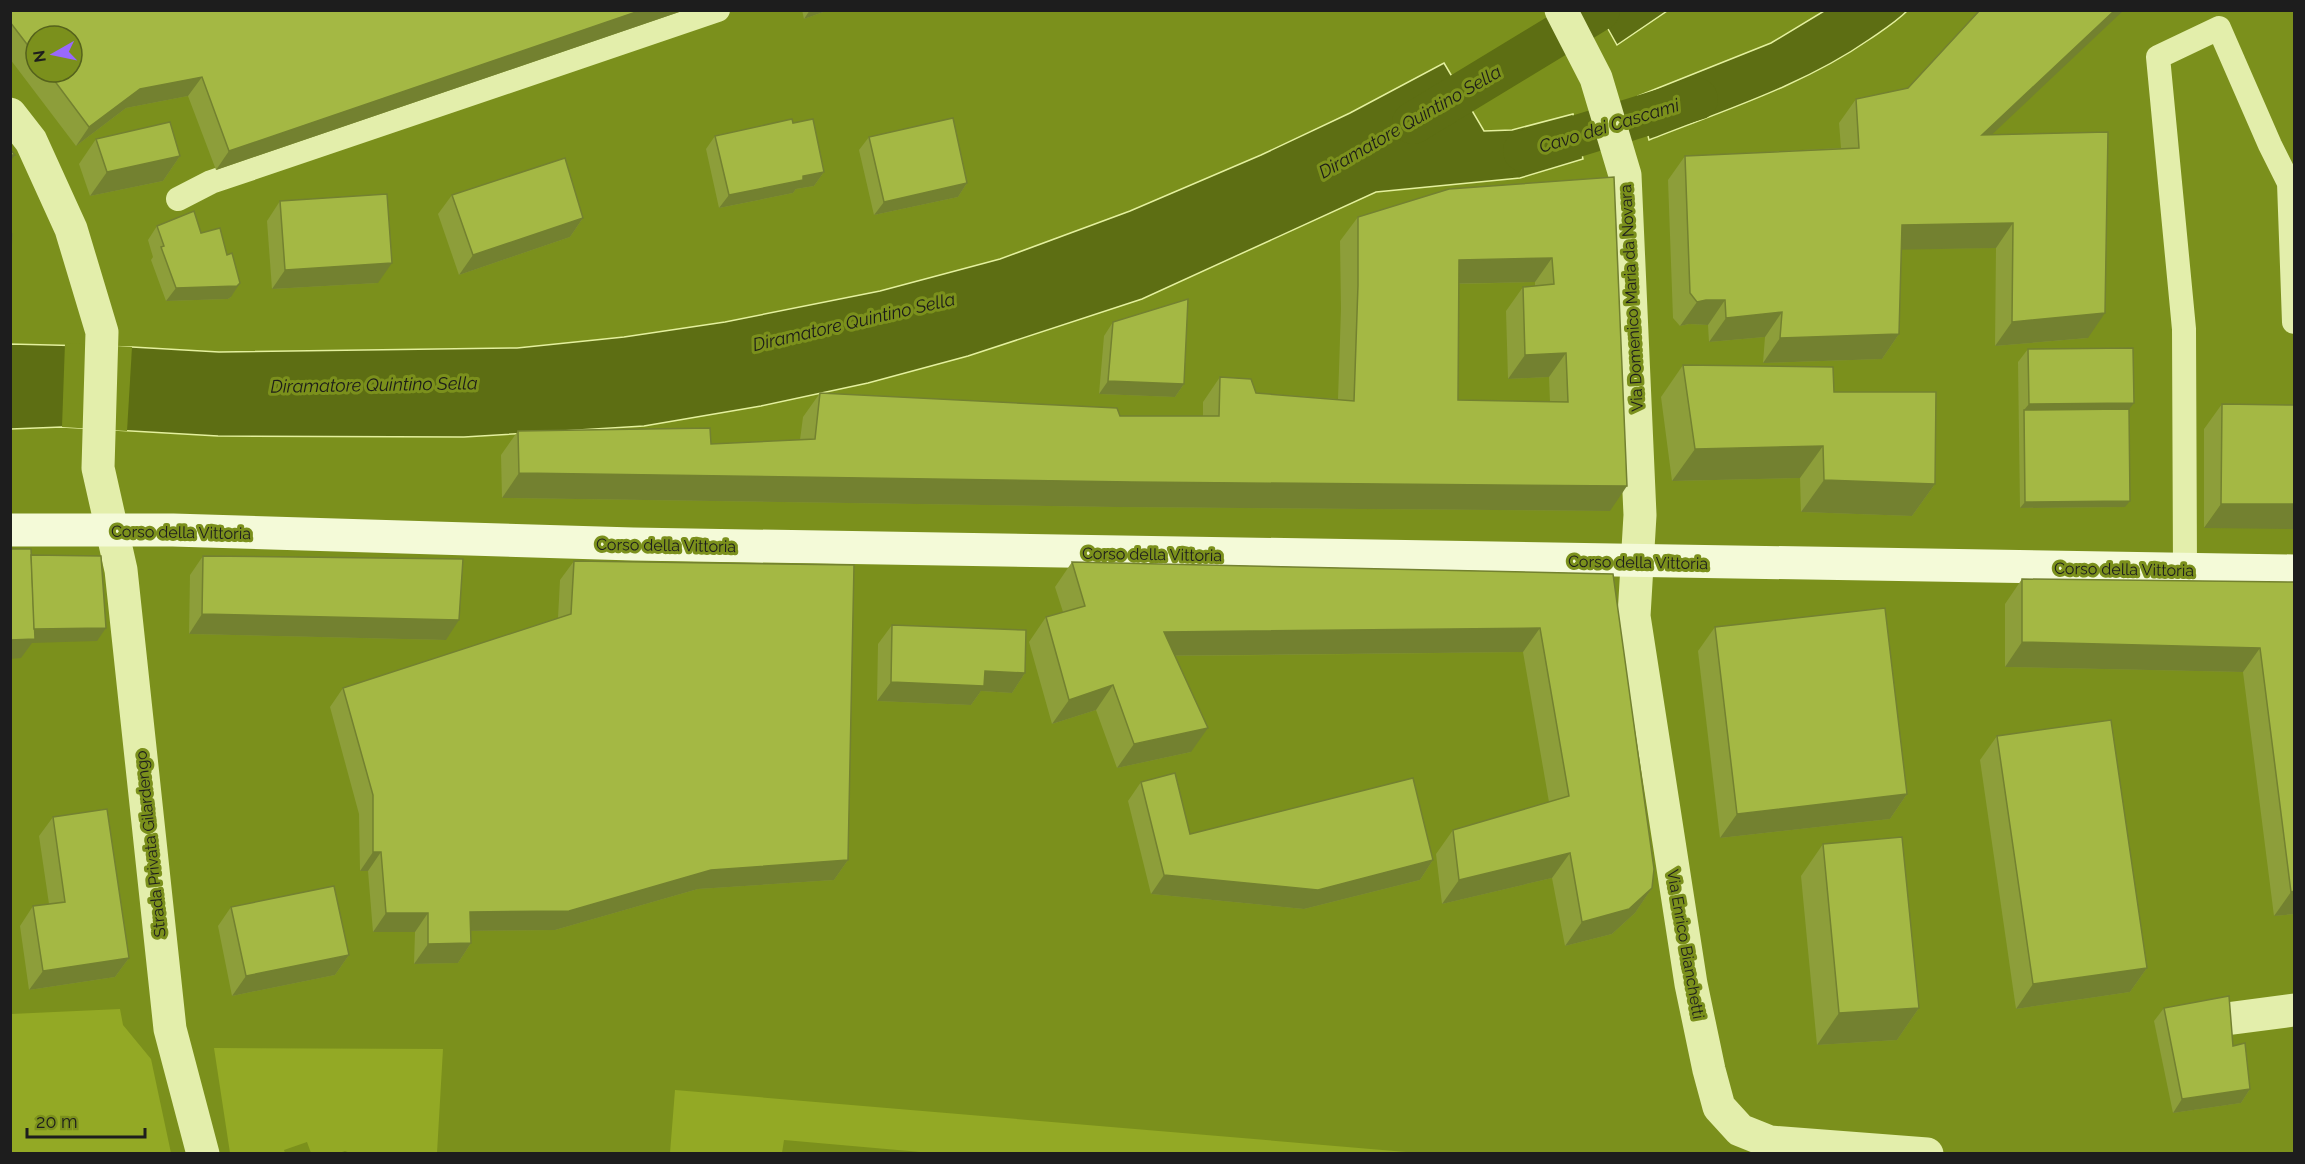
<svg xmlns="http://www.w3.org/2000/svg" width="2305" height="1164" font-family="Raleway,sans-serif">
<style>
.green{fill:#93a925}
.water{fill:#5d6e13;stroke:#e4f09e;stroke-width:1.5}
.pier{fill:#7b901c}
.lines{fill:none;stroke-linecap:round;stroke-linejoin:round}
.canal{stroke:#5d6e13;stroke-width:42}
.service{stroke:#e3eeab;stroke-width:24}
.minor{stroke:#e3eeab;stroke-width:33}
.secondary{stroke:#f4fad8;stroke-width:33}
.wall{fill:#8d9e3a;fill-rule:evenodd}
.shaded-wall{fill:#738130}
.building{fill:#a4b844;stroke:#738130;stroke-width:1.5;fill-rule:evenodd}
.labels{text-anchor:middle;stroke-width:6;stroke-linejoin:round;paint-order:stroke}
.street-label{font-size:16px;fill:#1d1d1d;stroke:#7b901c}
.water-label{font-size:18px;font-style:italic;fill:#1c1c19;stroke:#7b901c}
</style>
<rect width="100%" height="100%" fill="#7b901c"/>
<g class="green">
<polygon points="120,1009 123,1025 151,1059 171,1153 11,1153 11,1014"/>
<polygon points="214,1048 443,1049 437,1153 353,1154 345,1151 339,1153 311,1153 307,1142 284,1150 285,1153 230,1153"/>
<polygon points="675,1090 1418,1153 943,1154 784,1140 782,1153 670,1153"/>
</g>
<g class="water">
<polygon points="1598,11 1667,11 1617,45"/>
<path d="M1824 11H1907C1896 22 1883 30 1870 39 1804 85 1725 110 1649 140L1638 96 1771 43Z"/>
<polygon points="1444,63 1484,131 1512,130 1573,114 1583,159 1520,178 1376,192 1142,299 968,356 868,383 761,406 644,426 464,437 218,436 62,427 11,429 10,344 132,347 219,352 517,348 624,337 725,322 880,291 1000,259 1130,211 1261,155 1350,113"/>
</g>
<polygon class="pier" points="65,343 132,347 127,431 62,427"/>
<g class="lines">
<g class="canal">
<polyline points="1413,123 1599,10"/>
<polyline points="1524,151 1532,150 1697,99"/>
</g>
<g class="service">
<polyline points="178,199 211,182 718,10"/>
<polyline points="2185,570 2184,329 2158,57 2219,28 2270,145 2289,183 2294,322"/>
</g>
<g class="minor">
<polyline points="1561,10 1596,78 1625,175 1640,515 1634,616 1691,984 1709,1070 1719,1107 1740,1130 1770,1142 1927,1154"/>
<polyline points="10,114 31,141 71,229 102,332 98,468 121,570 170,1029 203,1154"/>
<polyline points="2226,1019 2294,1010"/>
</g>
<polyline class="secondary" points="10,530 173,530 633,544 2294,571"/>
</g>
<g class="wall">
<path d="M10 10H685L216 170 188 96 126 108 76 146 10 59ZM36 36 72 72H36Z"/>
<polygon points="802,10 829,10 804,19"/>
<polygon points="1856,99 1991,135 2088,338 1995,346 1996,248 1901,249 1899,334 1882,359 1763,363 1765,337 1709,342 1708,325 1689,324 1680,326 1673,318 1668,180 1685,156 1841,148 1839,123"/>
<polygon points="793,123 824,172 814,186 796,189 793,193 719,208 706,149 715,136"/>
<polygon points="869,137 967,183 958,197 874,215 859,150"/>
<polygon points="96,139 180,156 163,181 90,196 79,164"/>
<path d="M1614 177 1610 511 1115 507 502 498 501 455 518 431 711 444 800 440 803 417 820 393 1120 416H1203V402L1220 377 1256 393 1338 399 1341 309 1340 241 1358 217ZM1535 282V286L1523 287 1506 311 1508 379 1549 377 1550 402 1458 400 1459 284Z"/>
<polygon points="452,195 583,218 570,237 459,275 438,214"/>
<polygon points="280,201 378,283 272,289 267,221"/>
<polygon points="157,226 201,233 231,297 228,299 166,301 151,260 153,257 148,240"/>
<polygon points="1113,322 1184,384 1175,397 1099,394 1104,336"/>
<polygon points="2028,349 2129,409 2125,507 2020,508 2018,362"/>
<polygon points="1683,365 1834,392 1935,484 1912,516 1801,512 1800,478 1672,481 1661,397"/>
<polygon points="2222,404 2295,405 2204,528 2204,429"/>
<polygon points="203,556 446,640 189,634 190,575"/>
<polygon points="574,561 848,860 834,880 698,889 555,930 471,931 471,943 458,963 414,964 415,932 373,932 368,871 360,871 359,814 330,707 343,688 558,618 560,580"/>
<polygon points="1072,562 1613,574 1652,888 1635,913 1612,934 1565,946 1552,878 1442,904 1436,854 1453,830 1549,802 1523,652 1175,656 1191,752 1117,768 1096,710 1052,724 1029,642 1046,617 1063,612 1055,587"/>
<polygon points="2022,579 2295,582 2295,914 2274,916 2243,672 2005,667 2005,604"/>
<polygon points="892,625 1025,673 1012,693 981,691 971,705 877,701 878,644"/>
<polygon points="1715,627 1907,794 1890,819 1720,838 1698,651"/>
<polygon points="1997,736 2147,968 2130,992 2016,1009 1980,760"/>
<polygon points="1141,782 1190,834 1433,860 1420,880 1304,909 1151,894 1128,801"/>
<polygon points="53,817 129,958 115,977 29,990 20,926 33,906 49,904 39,836"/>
<polygon points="1823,844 1919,1008 1897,1040 1817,1045 1801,876"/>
<polygon points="231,907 349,955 335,975 232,996 218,926"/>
<polygon points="2164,1008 2233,1046 2250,1089 2241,1103 2173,1113 2154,1021"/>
</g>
<g class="shaded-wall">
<polygon points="642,10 685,10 216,170 229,151"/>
<polygon points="810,10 829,10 804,19"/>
<polygon points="2115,10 2124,10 1965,160 1982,135"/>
<polygon points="202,77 188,96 126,108 76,146 89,127 140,89"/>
<polygon points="10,155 15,155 10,162"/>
<polygon points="180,156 163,181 90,196 107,172"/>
<polygon points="824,172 814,186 796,189 793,193 719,208 729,195 803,176"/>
<polygon points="967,183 958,197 874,215 884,202"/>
<polygon points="583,218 570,237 459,275 473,255"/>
<polygon points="2013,223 1996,248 1885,250 1902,225"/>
<polygon points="1552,258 1535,282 1442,284 1459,260"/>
<polygon points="392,263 378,283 272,289 285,270"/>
<polygon points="240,283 231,297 228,299 166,301 176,288"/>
<polygon points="1706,300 1725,300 1708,325 1689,324 1680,326 1697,302"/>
<polygon points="1782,312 1765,337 1709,342 1726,318"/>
<polygon points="2105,313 2088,338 1995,346 2012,322"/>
<polygon points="1899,334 1882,359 1763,363 1780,338"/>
<polygon points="1566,353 1549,377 1508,379 1525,355"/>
<polygon points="1108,381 1184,384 1175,397 1099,394"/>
<polygon points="2134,403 2124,416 2024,410 2029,404"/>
<polygon points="1823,446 1800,478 1672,481 1695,449"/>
<polygon points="519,473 1627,486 1610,511 1115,507 502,498"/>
<polygon points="1824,480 1935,484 1912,516 1801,512"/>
<polygon points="2130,501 2125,507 2020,508 2025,502"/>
<polygon points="2221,504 2295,504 2295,529 2204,528"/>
<polygon points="202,614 459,620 446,640 189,634"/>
<polygon points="106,628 97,641 32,643 21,658 10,659 10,640 29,630"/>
<polygon points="1540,628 1523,652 1147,656 1164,632"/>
<polygon points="2022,642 2260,648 2243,672 2005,667"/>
<polygon points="985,671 1025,673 1012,693 981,691 971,705 877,701 891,682"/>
<polygon points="1113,685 1096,710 1052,724 1069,700"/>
<polygon points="1208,728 1191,752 1117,768 1134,744"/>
<polygon points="1907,794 1890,819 1720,838 1737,814"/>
<polygon points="373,852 381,852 368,871 360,871"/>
<polygon points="1570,853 1552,878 1442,904 1459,880"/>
<polygon points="848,860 834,880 698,889 555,930 457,931 470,912 711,870"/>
<polygon points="1433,860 1420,880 1304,909 1151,894 1164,875"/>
<polygon points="1652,888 1635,913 1612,934 1565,946 1582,922"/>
<polygon points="2295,891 2295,914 2274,916 2291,892"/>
<polygon points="386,913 428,913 415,932 373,932"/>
<polygon points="471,943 458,963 414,964 428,944"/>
<polygon points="349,955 335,975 232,996 246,976"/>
<polygon points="129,958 115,977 29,990 43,971"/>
<polygon points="2147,968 2130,992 2016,1009 2033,984"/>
<polygon points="1919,1008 1897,1040 1817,1045 1839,1013"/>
<polygon points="2250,1089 2241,1103 2173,1113 2182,1099"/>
</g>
<g class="building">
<polygon points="10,10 642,10 229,151 202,77 140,89 89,127 48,72 72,72 72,36 36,36 36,56 10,22"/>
<polygon points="1980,10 2115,10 1982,135 2108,132 2105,313 2012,322 2013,223 1902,225 1899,334 1780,338 1782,312 1726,318 1725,300 1706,300 1697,302 1690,293 1685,156 1859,148 1856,99 1908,88"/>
<polygon points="953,118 967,183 884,202 869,137"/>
<polygon points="792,119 793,123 813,119 824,172 803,176 803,180 729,195 715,136"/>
<polygon points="170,122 180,156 107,172 96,139"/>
<polygon points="10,149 15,155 10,155"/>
<polygon points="565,158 583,218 473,255 452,195"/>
<path d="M1614 177 1627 486 1132 482 519 473 518 431 710 428 711 444 815 439 820 393 1117 408 1120 416H1219L1220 377 1251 379 1256 393 1354 401 1358 285V217L1449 189ZM1552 258 1554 284 1523 287 1525 355 1566 353 1568 402 1458 400 1459 260Z"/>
<polygon points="387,194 392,263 285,270 280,201"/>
<polygon points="194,211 201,233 220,228 227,255 232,253 240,283 237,286 176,288 161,247 164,246 157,226"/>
<polygon points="10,234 12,234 10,263"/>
<polygon points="1188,299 1184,384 1108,381 1113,322"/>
<polygon points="2133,348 2134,403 2029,404 2028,349"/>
<polygon points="1683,365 1833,367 1834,392 1936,392 1935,484 1824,480 1823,446 1695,449"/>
<polygon points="2222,404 2295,405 2295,504 2221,504"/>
<polygon points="2129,409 2130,501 2025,502 2024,410"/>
<polygon points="10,549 31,549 35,639 10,640"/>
<polygon points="31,555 101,556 106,628 34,629"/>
<polygon points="203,556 463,559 459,620 202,614"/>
<polygon points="574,561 854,565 848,860 711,870 569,911 470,912 471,943 428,944 428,913 386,913 381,852 373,852 373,795 343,688 571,614"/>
<polygon points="1072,562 1613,574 1654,869 1652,888 1629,909 1582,922 1570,853 1459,880 1453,830 1569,796 1540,628 1164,632 1208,728 1134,744 1113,685 1069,700 1046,617 1085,606"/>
<polygon points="2022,579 2295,582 2295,891 2291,892 2260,648 2022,642"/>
<polygon points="1885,608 1907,794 1737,814 1715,627"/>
<polygon points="892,625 1026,630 1025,673 985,671 984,686 891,682"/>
<polygon points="2111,720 2147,968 2033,984 1997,736"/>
<polygon points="1175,773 1190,834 1413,778 1433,860 1318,890 1164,875 1141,782"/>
<polygon points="107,809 129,958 43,971 33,906 65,902 53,817"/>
<polygon points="1902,837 1919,1008 1839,1013 1823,844"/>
<polygon points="334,886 349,955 246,976 231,907"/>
<polygon points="2229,996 2233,1046 2245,1043 2250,1089 2182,1099 2164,1008"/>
</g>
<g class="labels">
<g class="street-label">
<text transform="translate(1631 298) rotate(-93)" y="6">Via Domenico Maria da Novara</text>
<text transform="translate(181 532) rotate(1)" y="6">Corso della Vittoria</text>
<text transform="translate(666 545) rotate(1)" y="6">Corso della Vittoria</text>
<text transform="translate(1152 554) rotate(1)" y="6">Corso della Vittoria</text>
<text transform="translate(1638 562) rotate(1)" y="6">Corso della Vittoria</text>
<text transform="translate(2124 569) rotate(1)" y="6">Corso della Vittoria</text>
<text transform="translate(150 844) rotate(-96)" y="6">Strada Privata Gilardengo</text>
<text transform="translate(1686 944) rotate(80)" y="6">Via Enrico Bianchetti</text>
</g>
<g class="water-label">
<text transform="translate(1410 122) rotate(-30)" y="6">Diramatore Quintino Sella</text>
<text transform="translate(1609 126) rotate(-17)" y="6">Cavo dei Cascami</text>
<text transform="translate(854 322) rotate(-13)" y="6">Diramatore Quintino Sella</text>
<text transform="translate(374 385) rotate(-1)" y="6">Diramatore Quintino Sella</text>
</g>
</g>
<rect width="2305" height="1164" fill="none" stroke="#1d1d1d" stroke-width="24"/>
<g transform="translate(54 54) rotate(261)"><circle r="28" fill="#7b901c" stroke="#55621c" stroke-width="1.5"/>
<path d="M0-4.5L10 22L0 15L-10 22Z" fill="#9968fe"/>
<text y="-9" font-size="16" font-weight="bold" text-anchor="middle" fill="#1d1d1d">N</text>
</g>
<path d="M27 1128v9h118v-9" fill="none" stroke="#1d1d1d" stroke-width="3"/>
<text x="36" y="1128" font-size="18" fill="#1d1d1d" stroke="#7b901c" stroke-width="4.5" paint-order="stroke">20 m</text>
</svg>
